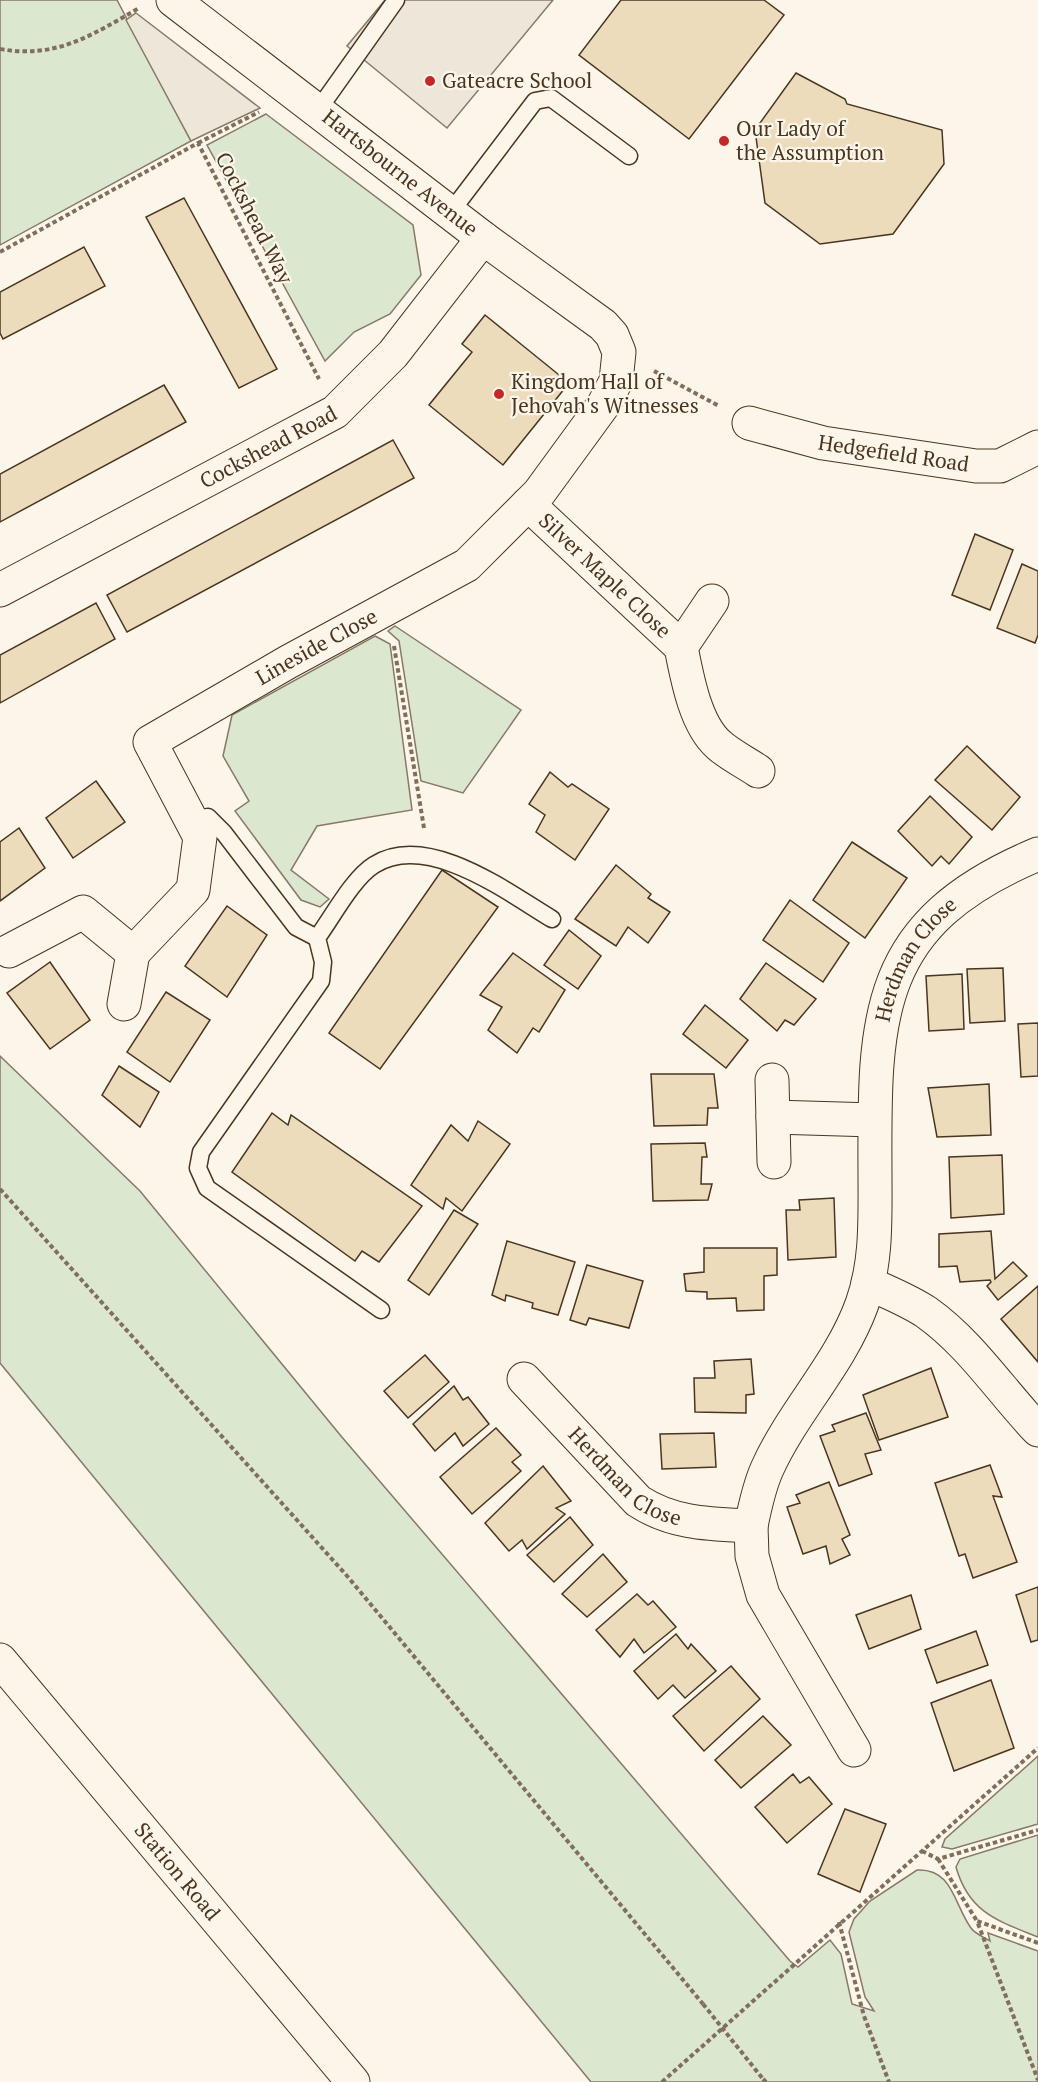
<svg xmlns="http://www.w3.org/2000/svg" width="1038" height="2082" font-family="'PT Serif',serif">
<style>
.green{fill:#dce7d0;stroke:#887966;stroke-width:1.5}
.parking{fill:#ede7d9;stroke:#887966;stroke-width:1.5}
.building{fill:#ecdcbc;stroke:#4a3520;stroke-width:1.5}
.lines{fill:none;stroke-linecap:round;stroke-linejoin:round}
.service-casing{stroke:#4a3520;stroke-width:19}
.minor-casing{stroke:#4a3520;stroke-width:35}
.path{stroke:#7f6f5c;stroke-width:4;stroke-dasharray:4.5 3;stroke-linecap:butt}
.service{stroke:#fbf6e9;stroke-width:16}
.minor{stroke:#fbf6e9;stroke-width:33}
.path-bridge{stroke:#7f6f5c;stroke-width:4;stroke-dasharray:4.5 3;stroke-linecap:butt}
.poi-dot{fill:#c62828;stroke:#fbf6e9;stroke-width:2}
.labels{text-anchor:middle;stroke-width:4.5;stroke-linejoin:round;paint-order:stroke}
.poi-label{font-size:21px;fill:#4a3520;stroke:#fbf6e9;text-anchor:start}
.street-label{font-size:21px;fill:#4a3520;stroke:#fbf6e9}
</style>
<rect width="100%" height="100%" fill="#fbf6e9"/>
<g class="green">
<polygon points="0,0 117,0 191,141 0,245"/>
<polygon points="266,114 413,225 421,275 390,314 354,332 325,361 207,145"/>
<polygon points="395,626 521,710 463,793 421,781 399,641 388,631"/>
<polygon points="375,636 390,644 412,810 317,826 291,870 329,899 320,907 301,900 235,811 249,801 223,756 232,715"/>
<path d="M0 1056 140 1191 341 1436 790 1961 798 1967 830 1940 841 1954 852 2004 874 2011 865 1997 849 1932 854 1919 870 1901 917 1870C953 1868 954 1905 971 1928 975 1934 984 1937 990 1941L988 1933 1038 1951V2082H591L0 1363Z"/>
<polygon points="1038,1756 1038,1824 952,1849 942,1847 945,1839"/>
<path d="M1038 1835V1937C998 1921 969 1913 956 1867L960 1859Z"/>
</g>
<g class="parking">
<polygon points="385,0 553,0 447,128 347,46"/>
<polygon points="136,13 260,108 191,141 126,20"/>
</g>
<g class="building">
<polygon points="621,0 764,0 784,15 689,139 579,55"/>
<polygon points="796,73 845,99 847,104 942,130 944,164 893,234 820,244 765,203 755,130"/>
<polygon points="184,198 277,369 239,388 146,217"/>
<polygon points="84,247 105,286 3,339 0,333 0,292"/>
<polygon points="485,315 569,383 503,465 429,405 472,352 462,344"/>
<polygon points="164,385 186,422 0,522 0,474"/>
<polygon points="393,440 414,478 127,632 107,595"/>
<polygon points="975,534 1013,550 990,610 952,595"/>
<polygon points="1022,564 1038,571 1038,635 1035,643 997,628"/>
<polygon points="96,603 115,639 0,703 0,655"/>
<polygon points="967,746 1020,797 992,830 935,780"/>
<polygon points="550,772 568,787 572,784 609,809 575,860 536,832 545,815 529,804"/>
<polygon points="96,781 125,822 73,858 46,818"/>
<polygon points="930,796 972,837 949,864 941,856 932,866 898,831"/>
<polygon points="19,828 45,868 0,901 0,842"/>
<polygon points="852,842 907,878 865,938 813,900"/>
<polygon points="616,865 651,894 648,898 670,912 648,943 628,927 616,946 575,919"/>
<polygon points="442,870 498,907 380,1069 329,1033"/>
<polygon points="790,900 849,943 823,982 763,940"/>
<polygon points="227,906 267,935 227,997 185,966"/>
<polygon points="569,930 601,956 578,989 544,965"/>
<polygon points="513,953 565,990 539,1032 533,1028 517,1053 488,1030 502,1007 480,995"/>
<polygon points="50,962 90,1020 50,1049 7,993"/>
<polygon points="766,963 816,999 794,1025 785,1020 777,1031 740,999"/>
<polygon points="1003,968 1005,1021 970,1023 967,969"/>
<polygon points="962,974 964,1029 929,1031 926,976"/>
<polygon points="166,992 210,1020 170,1082 127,1052"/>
<polygon points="705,1005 748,1040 726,1068 683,1034"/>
<polygon points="1038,1023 1038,1076 1021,1077 1018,1024"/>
<polygon points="119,1066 159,1092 140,1127 102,1095"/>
<polygon points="651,1074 714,1074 718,1108 708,1108 707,1125 654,1126"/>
<polygon points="989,1084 991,1135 937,1137 928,1088"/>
<polygon points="272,1113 288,1125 291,1115 422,1206 379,1262 362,1251 355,1261 232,1172"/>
<polygon points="478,1121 510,1144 462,1211 446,1198 443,1209 411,1185 451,1125 468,1141"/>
<polygon points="705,1143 707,1157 702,1157 701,1184 712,1184 708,1200 653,1201 651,1144"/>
<polygon points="1002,1155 1004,1214 951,1218 949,1157"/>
<polygon points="834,1198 836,1257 788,1260 786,1210 800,1210 799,1200"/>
<polygon points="454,1210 478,1224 429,1295 408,1280"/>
<polygon points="991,1231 995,1279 1013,1262 1027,1276 998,1300 987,1286 991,1282 990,1280 960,1282 957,1266 939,1267 939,1234"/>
<polygon points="507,1241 575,1262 558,1315 532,1308 533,1303 506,1295 505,1301 492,1295"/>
<polygon points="704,1248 777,1248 777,1275 764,1276 764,1310 737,1311 736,1298 707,1299 707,1292 686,1291 684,1274 704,1272"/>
<polygon points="587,1265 643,1281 629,1328 589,1318 586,1325 570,1320"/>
<polygon points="1038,1286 1038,1362 1001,1319"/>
<polygon points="425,1355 449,1382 408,1418 384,1391"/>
<polygon points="751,1359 754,1394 746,1395 746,1413 695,1412 694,1378 715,1378 714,1361"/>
<polygon points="931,1368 948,1417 879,1440 863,1395"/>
<polygon points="454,1386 463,1400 468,1397 489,1424 463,1446 455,1433 435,1451 413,1424"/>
<polygon points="866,1413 881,1450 865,1454 872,1474 839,1486 820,1436 835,1431 832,1425"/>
<polygon points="496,1428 521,1455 512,1462 521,1471 472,1514 440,1477"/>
<polygon points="714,1433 716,1467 662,1469 660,1434"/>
<polygon points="990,1465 1002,1497 993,1496 1017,1562 973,1578 965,1554 959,1556 935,1483"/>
<polygon points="543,1466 571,1501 556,1508 565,1514 527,1549 522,1540 509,1551 485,1523"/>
<polygon points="829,1482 850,1535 842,1539 850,1555 830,1564 826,1546 803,1554 787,1507 800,1503 796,1495"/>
<polygon points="570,1517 593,1545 554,1582 527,1555"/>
<polygon points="603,1554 627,1582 587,1617 562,1594"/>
<polygon points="1038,1587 1038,1640 1031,1642 1016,1595"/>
<polygon points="637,1594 648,1605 653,1601 676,1627 644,1653 634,1639 620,1657 596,1630"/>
<polygon points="911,1595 921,1629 869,1649 856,1615"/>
<polygon points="976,1631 988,1665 937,1683 925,1650"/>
<polygon points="676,1634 688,1649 691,1644 716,1671 685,1698 673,1685 658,1699 634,1671"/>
<polygon points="731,1666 760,1699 704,1751 673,1716"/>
<polygon points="991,1680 1014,1748 954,1771 931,1703"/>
<polygon points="763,1716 791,1745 741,1788 715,1760"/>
<polygon points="793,1774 800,1783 809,1777 832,1804 787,1843 755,1807"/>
<polygon points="845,1809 886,1824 860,1892 818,1874"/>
</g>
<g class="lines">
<g class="service-casing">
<g id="service">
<polyline points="318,110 396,0"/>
<polyline points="450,213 535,101 551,98 629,156"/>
<polyline points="191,820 208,817 224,833 296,927 317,938"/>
<path d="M381 1310 207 1188 198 1168 201 1152 321 981 323 962 317 938C333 916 353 878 374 865 427 831 507 892 552 919"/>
</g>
</g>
<g class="minor-casing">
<g id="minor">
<path id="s1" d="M749 423 823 443 976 466H1000L1038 447"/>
<path id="s2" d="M528 504 681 647"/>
<path id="s3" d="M0 590 335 412 393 354 483 238"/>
<path d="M712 601 681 647C687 677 695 724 719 745 730 755 745 762 758 771"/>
<path id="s4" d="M9 951 83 912 133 953 193 890 200 837 150 742 288 662 467 565 539 493 604 404 616 381 619 352 612 335 603 325 483 238 173 0"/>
<polyline points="124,1004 133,953"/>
<polyline points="772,1080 774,1162"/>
<polyline points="773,1117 874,1120"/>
<path d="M868 1283C887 1292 908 1300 926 1312 971 1344 1000 1390 1038 1430"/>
<path id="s5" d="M524 1379 638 1501C673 1524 711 1524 751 1526 755 1506 759 1487 767 1469 793 1411 840 1365 862 1304 877 1262 875 1218 875 1174 874 1015 873 923 1038 854"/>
<polyline points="751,1526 752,1556 763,1595 854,1750"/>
<path id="s6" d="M0 1660 353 2082"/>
</g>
</g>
<g class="path">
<path d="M0 49C57 59 92 35 139 8"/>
<polyline points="198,143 259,112"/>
<polyline points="0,252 198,143 319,379"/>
<polyline points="654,371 719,406"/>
<polyline points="394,646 424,828"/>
<polyline points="0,1189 348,1577 703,2004"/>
<polyline points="922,1851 938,1859 1038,1830"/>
<polyline points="938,1859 977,1921"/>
<polyline points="839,1922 864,2016 889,2082"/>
<polyline points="1038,1943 977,1921 1038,2080"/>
<polyline points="763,2079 766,2082"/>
<polyline points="662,2082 1038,1748"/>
</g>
<use href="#service" class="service"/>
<use href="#minor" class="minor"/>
<polyline class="path-bridge" points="703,2004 763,2079"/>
</g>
<g class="poi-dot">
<circle cx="430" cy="81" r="6"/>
<circle cx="724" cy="141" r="6"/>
<circle cx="499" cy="394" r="6"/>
</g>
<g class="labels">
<g class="poi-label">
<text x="442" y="88">Gateacre School</text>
<text x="736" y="136">Our Lady of<tspan x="736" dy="24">the Assumption</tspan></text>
<text x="511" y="389">Kingdom Hall of<tspan x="511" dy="24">Jehovah's Witnesses</tspan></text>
</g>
<g class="street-label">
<text transform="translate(400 173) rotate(38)" y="7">Hartsbourne Avenue</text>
<text transform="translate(254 218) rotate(63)" y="7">Cockshead Way</text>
<text dy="7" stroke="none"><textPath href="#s3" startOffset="304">Cockshead Road</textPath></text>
<text dy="7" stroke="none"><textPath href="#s1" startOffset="148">Hedgefield Road</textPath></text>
<text dy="7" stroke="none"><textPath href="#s2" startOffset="105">Silver Maple Close</textPath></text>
<text dy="7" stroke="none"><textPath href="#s4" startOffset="588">Lineside Close</textPath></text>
<text dy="7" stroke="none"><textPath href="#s5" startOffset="890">Herdman Close</textPath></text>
<text dy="7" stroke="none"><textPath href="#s5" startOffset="142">Herdman Close</textPath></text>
<text dy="7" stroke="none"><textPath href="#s6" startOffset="276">Station Road</textPath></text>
</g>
</g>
</svg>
